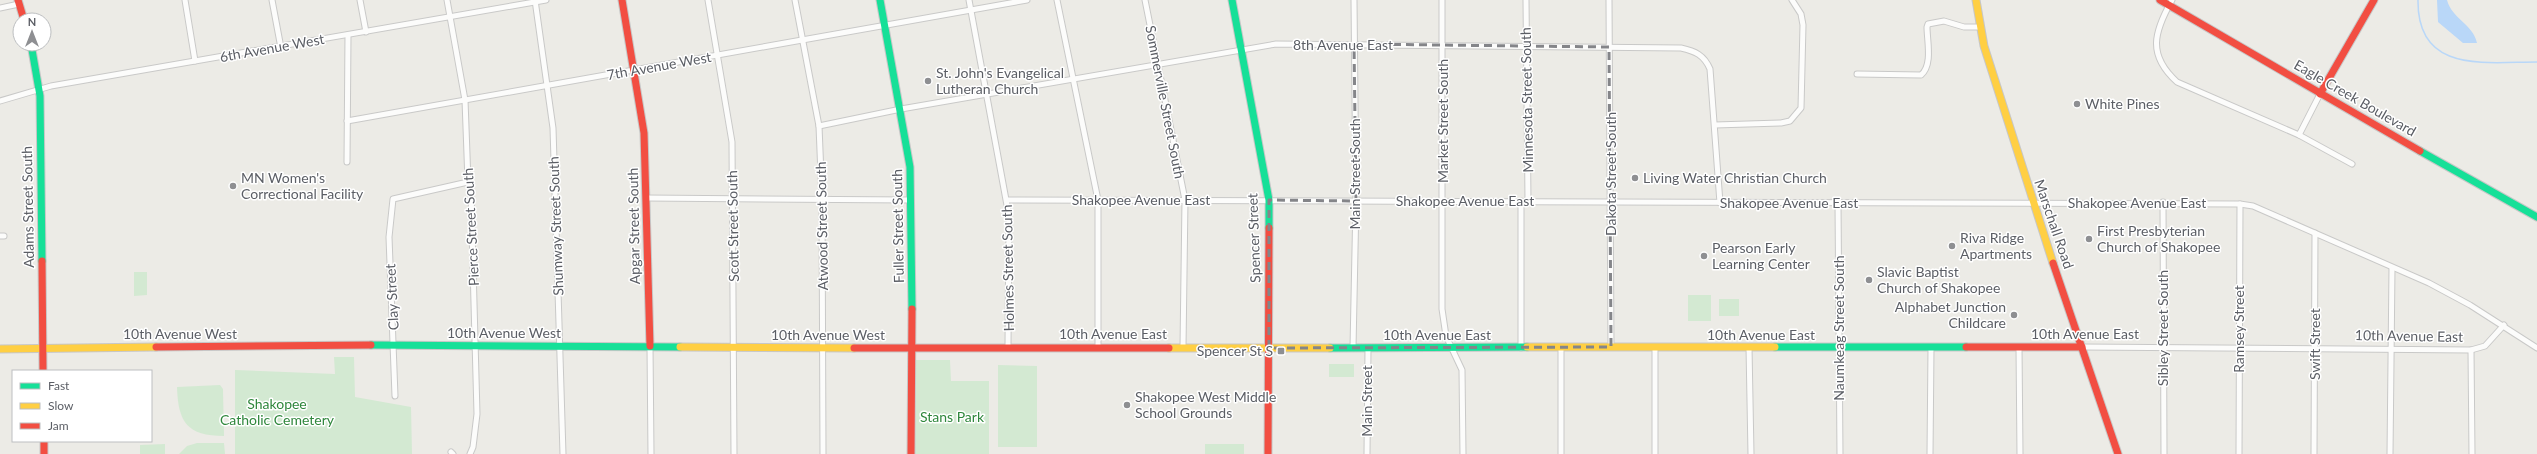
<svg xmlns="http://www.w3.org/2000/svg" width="2537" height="454" font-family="Lato,sans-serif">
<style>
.green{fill:#d3e9d2}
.water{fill:#b9d7f8}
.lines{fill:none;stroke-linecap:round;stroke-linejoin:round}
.stream{stroke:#b9d7f8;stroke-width:1.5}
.street-casing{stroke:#c9c9c8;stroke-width:7}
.fast-casing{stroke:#c7c7c7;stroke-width:9}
.slow-casing{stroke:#c7c7c7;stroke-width:9}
.jam-casing{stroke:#c7c7c7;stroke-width:9}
.street{stroke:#fcfcfb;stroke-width:5}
.fast{stroke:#16e098;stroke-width:7}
.slow{stroke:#ffcf43;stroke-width:7}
.jam{stroke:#f24e42;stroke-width:7}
.marked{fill:none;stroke:#848589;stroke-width:3;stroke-dasharray:8 5;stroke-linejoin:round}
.poi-dot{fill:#8e8f92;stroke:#fff;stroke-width:1.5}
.labels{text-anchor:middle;stroke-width:3;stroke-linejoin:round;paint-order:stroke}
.street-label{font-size:14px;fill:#5b5e65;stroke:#fff}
.poi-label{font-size:14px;fill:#5b5e65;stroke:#fff;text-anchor:start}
.park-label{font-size:14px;fill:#2f873c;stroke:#fff}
</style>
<rect width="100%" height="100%" fill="#ecebe6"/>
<g class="green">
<polygon points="134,272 147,272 147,295 134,296"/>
<rect x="1688" y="295" width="23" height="26"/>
<rect x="1719" y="299" width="20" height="17"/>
<polygon points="334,357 354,357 355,397 411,407 412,454 235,454 235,370 335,374"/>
<polygon points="916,360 950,360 951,381 989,381 989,454 915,454"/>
<rect x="1329" y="364" width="25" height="13"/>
<polygon points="998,365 1037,366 1037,447 998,447"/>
<path d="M220 385 223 389 224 436C187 436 178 422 177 387Z"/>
<polygon points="197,443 224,443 225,454 179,454 187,446"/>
<polygon points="165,444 165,454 140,454 140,445"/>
<rect x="1205" y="444" width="39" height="10"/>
</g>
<path class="water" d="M2437 0H2447C2452 19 2473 24 2477 43H2463L2438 22Z"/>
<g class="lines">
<path class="stream" d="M2418 0C2417 74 2485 62 2537 62"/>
<g class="street-casing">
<g id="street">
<polyline points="185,0 195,61"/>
<polyline points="272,0 281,48"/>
<polyline points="360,0 366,32"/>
<polyline points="447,0 465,100 468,182 471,192 477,414 473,447 470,454"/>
<polyline points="535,0 553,128 563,454"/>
<polyline points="708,0 732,142 734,454"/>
<polyline points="795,0 819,126 822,200 823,454"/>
<polyline points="969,0 1009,216 1008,347"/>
<polyline points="1057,0 1098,200 1098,348"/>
<polyline points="1145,0 1185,200 1183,347"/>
<polyline points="1442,0 1442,309 1446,336 1462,370 1463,454"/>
<polyline points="1526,0 1528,201"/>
<polyline points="1609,0 1611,347"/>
<path d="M2172 0C2154 32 2147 55 2177 82L2299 135 2352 164"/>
<polyline points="0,8 19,4"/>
<path d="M1857 74 1921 75C1933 65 1927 41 1927 27L1928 24 1944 21 1964 27H1980"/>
<polyline points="0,101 51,86 546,0"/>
<polyline points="347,121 1027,0"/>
<polyline points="1715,125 1781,123 1790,121 1801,108 1803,25 1801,14 1792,0"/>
<path d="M819 126 901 109 1276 44 1681 48C1695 51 1704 55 1710 69L1720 203"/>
<polyline points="2299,135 2320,94"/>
<polyline points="347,162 348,35"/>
<polyline points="646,198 910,200"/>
<polyline points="1007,200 2240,204 2253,206 2429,283 2470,305 2537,348"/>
<polyline points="2163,202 2164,454"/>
<polyline points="1838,203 1840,454"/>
<polyline points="0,236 4,236"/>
<polyline points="650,346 651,454"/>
<polyline points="1655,347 1655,454"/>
<polyline points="1749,347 1751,454"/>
<polyline points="2019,347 2020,454"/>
<polyline points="2082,347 2471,350 2485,346 2504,325"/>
<polyline points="1353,348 1356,201 1354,0"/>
<polyline points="1521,348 1521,201"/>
<polyline points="2471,350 2472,454"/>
<polyline points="395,396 389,237 393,199 468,182"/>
<polyline points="451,452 453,454"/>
<polyline points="1367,454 1368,348"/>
<polyline points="1561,454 1561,348"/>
<polyline points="1930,454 1931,348"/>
<polyline points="2239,454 2240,204"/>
<polyline points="2314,454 2315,233"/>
<polyline points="2390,454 2392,268"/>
</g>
</g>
<g class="fast-casing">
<g id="fast">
<polyline points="880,0 910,167 912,309"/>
<polyline points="1232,0 1269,200 1269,228"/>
<polyline points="31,44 40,96 42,261"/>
<polyline points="2420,151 2537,217"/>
<polyline points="371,345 680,347"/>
<polyline points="1775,347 1966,347"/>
<polyline points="1330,348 1527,347"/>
</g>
</g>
<g class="slow-casing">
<g id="slow">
<polyline points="1976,0 1984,46 2053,263"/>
<polyline points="680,347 854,348"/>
<polyline points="1527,347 1775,347"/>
<polyline points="1169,348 1330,348"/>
<polyline points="0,349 156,347"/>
</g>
</g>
<g class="jam-casing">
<g id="jam">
<polyline points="18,0 24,20"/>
<polyline points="622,0 644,133 650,346"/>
<polyline points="2160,0 2420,151"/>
<polyline points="2320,94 2374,0"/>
<polyline points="42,261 43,371"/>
<polyline points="2053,263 2118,454"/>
<polyline points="156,347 371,345"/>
<polyline points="1966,347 2082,347"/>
<polyline points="854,348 1169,348"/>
<polyline points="44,441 44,454"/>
<polyline points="911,454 912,309"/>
<polyline points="1268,454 1269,228"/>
</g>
</g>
<use href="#street" class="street"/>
<use href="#fast" class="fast"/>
<use href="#slow" class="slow"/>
<use href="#jam" class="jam"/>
</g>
<path class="marked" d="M1354 44 1609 47 1611 347 1269 348V200L1356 201Z"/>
<g class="poi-dot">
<circle cx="928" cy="81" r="4"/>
<circle cx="2077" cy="104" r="4"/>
<circle cx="1635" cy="178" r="4"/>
<circle cx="233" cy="186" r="4"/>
<circle cx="2089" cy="239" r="4"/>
<circle cx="1952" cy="246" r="4"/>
<circle cx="1704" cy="256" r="4"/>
<circle cx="1869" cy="280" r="4"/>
<circle cx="2014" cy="315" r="4"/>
<rect x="1277" y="347" width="8" height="8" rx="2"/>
<circle cx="1127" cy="405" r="4"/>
</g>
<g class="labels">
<g class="street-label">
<text x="1343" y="50">8th Avenue East</text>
<text transform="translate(272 48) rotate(-10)" y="5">6th Avenue West</text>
<text transform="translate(659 66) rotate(-10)" y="5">7th Avenue West</text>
<text transform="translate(2355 98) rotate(30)" y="5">Eagle Creek Boulevard</text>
<text transform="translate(1527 100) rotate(-91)" y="5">Minnesota Street South</text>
<text transform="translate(1165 102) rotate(79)" y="5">Sommerville Street South</text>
<text transform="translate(1443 121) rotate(-90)" y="5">Market Street South</text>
<text transform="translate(1355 174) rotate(-90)" y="5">Main Street South</text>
<text transform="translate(1611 174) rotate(-90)" y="5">Dakota Street South</text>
<text x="1141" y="205">Shakopee Avenue East</text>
<text x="1465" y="206">Shakopee Avenue East</text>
<text x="1789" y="208">Shakopee Avenue East</text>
<text x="2137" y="208">Shakopee Avenue East</text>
<text transform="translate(28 207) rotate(-91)" y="5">Adams Street South</text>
<text transform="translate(2054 224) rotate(71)" y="5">Marschall Road</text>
<text transform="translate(556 226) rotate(-92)" y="5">Shumway Street South</text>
<text transform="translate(634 226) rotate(-91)" y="5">Apgar Street South</text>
<text transform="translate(733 226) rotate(-91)" y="5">Scott Street South</text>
<text transform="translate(822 226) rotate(-91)" y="5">Atwood Street South</text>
<text transform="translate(898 226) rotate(-91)" y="5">Fuller Street South</text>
<text transform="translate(471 227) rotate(-93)" y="5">Pierce Street South</text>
<text transform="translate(1254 238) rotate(-92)" y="5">Spencer Street</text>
<text transform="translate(1008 268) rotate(-91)" y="5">Holmes Street South</text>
<text transform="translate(392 297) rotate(-93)" y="5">Clay Street</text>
<text transform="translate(1839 328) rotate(-90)" y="5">Naumkeag Street South</text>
<text transform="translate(2163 328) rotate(-90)" y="5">Sibley Street South</text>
<text transform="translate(2239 329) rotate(-90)" y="5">Ramsey Street</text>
<text x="504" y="338">10th Avenue West</text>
<text x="180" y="339">10th Avenue West</text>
<text x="1113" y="339">10th Avenue East</text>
<text x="2085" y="339">10th Avenue East</text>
<text x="828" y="340">10th Avenue West</text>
<text x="1437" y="340">10th Avenue East</text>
<text x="1761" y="340">10th Avenue East</text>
<text transform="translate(2409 336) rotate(1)" y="5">10th Avenue East</text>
<text transform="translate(2315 344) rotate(-90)" y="5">Swift Street</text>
<text transform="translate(1367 401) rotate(-90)" y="5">Main Street</text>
</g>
<g class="poi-label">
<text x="936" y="78">St. John's Evangelical<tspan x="936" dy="16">Lutheran Church</tspan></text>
<text x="2085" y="109">White Pines</text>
<text x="241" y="183">MN Women's<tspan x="241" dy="16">Correctional Facility</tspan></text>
<text x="1643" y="183">Living Water Christian Church</text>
<text x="2097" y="236">First Presbyterian<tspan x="2097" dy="16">Church of Shakopee</tspan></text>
<text x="1960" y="243">Riva Ridge<tspan x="1960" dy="16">Apartments</tspan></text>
<text x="1712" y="253">Pearson Early<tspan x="1712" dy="16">Learning Center</tspan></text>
<text x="1877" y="277">Slavic Baptist<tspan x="1877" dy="16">Church of Shakopee</tspan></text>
<text x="2006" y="312" text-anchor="end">Alphabet Junction<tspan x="2006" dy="16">Childcare</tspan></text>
<text x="1273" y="356" text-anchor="end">Spencer St S</text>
<text x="1135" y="402">Shakopee West Middle<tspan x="1135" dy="16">School Grounds</tspan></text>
</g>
<g class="park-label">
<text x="277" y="409">Shakopee<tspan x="277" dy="16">Catholic Cemetery</tspan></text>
<text x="952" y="422">Stans Park</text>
</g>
</g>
<rect x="12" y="370" width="140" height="72" fill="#ffffff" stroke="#bdbfc1"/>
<rect x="20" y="383" width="20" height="6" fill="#16e098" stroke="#bdbfc1"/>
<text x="48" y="390" font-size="12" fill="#5b5e65">Fast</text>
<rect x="20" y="403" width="20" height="6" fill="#ffcf43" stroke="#bdbfc1"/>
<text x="48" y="410" font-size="12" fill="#5b5e65">Slow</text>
<rect x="20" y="423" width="20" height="6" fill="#f24e42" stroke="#bdbfc1"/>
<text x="48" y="430" font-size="12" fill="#5b5e65">Jam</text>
<g transform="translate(32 32)"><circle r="19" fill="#ffffff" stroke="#bdbfc1"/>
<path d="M0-3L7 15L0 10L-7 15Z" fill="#8e8f92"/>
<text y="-6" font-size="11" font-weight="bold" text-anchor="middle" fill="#5b5e65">N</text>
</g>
</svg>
